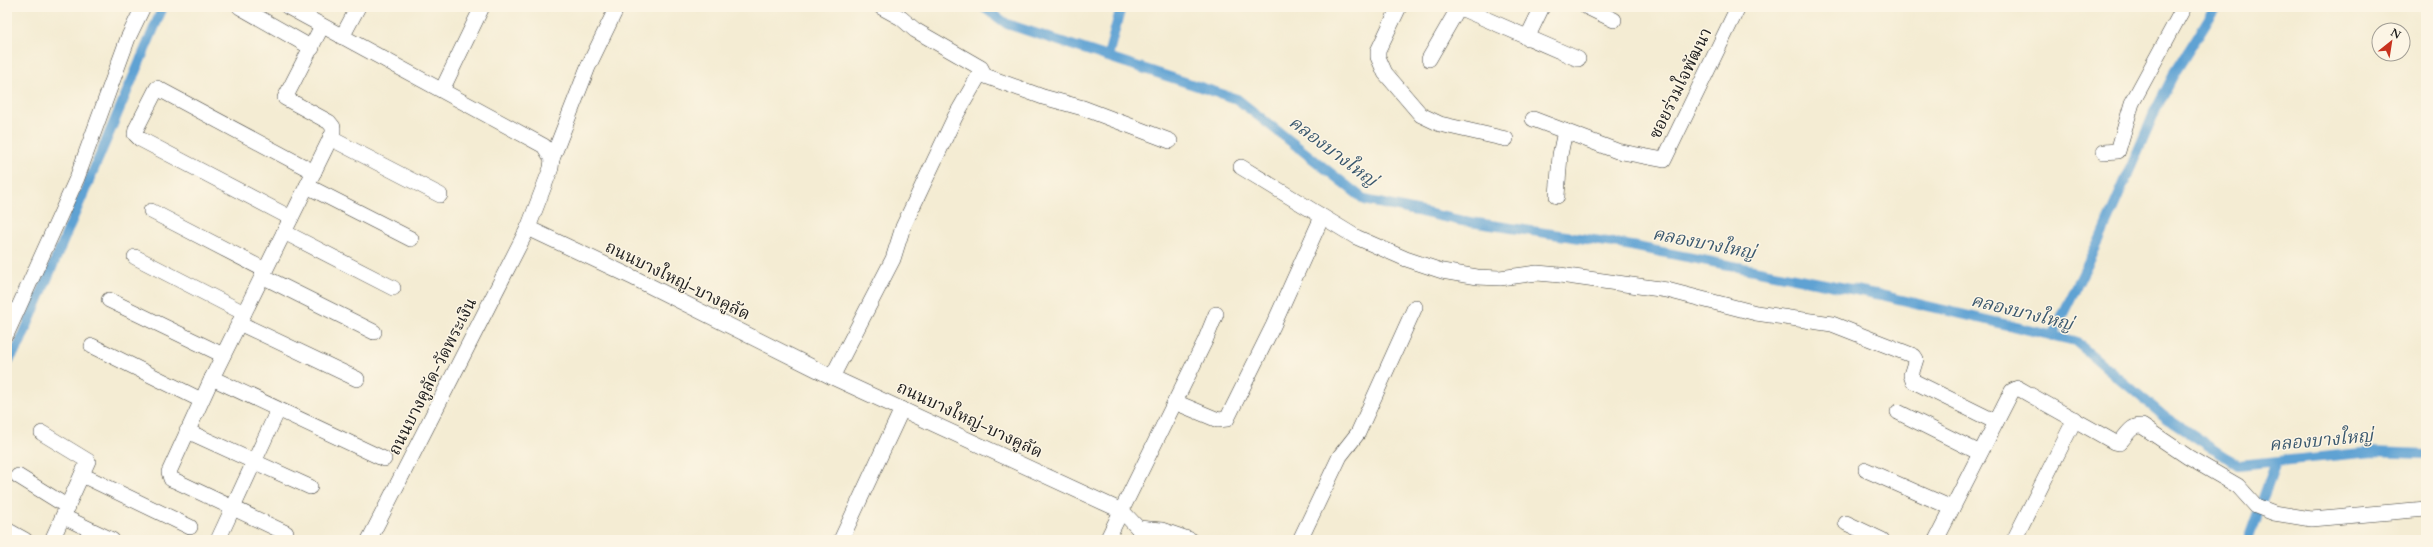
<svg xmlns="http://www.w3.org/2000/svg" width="2433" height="547" font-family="Cardo,'Noto Serif Thai',serif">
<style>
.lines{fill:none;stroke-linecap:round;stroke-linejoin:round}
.canal{stroke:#5fa2d3;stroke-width:10}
.minor-casing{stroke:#3c3b37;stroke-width:16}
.minor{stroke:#fff;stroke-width:15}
.labels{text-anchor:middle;stroke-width:3;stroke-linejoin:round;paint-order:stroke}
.street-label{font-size:17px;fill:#1c1c1c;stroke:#fcf5e5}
.water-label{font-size:18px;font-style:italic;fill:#3a586e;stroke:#fcf5e5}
</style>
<rect width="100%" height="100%" fill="#fcf5e5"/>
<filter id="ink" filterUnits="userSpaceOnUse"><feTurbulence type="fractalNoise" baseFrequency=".025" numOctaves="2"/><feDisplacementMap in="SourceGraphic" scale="8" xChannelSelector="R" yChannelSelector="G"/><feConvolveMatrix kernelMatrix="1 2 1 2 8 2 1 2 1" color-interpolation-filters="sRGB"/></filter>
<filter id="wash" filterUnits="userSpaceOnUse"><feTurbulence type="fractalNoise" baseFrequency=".012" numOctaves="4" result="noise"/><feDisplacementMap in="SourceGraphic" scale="16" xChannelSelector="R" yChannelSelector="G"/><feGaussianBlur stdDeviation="0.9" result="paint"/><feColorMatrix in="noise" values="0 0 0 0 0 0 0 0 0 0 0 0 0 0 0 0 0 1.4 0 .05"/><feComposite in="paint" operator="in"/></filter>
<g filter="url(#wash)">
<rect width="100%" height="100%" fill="#f4ecd3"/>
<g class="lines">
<g class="canal">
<polyline points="983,7 1007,24 1237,99 1365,200 1463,221 1621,244 1881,295 2075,341 2165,417 2238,465 2372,452 2426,454"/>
<polyline points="1108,56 1121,7"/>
<polyline points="2052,336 2099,241 2155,111 2174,74 2216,7"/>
<polyline points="7,363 19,345 163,7"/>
<polyline points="2248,540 2276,462"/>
</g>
</g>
</g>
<g filter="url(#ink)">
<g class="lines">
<g class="minor-casing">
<g id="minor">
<polyline points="240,7 312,48"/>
<polyline points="288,7 544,146 552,159 551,168 528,228 634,278 832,377 1122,511 1138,528 1144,540"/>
<polyline points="1399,7 1378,51 1378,57 1385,73 1421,115 1440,124 1506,139"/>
<polyline points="1458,7 1578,59"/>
<polyline points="1587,7 1614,20"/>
<polyline points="342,37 358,7"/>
<polyline points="1527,38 1542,7"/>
<polyline points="1429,59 1459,7"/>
<polyline points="980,74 1043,97 1083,108 1170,141"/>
<polyline points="442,90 482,7"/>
<polyline points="1533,119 1617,151 1664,160 1738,7"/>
<polyline points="330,138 440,195"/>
<polyline points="2104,152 2118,151 2132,103 2184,7"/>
<polyline points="552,159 588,67 617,7"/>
<polyline points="1241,167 1356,237 1406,259 1442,271 1477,277 1500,278 1537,273 1560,275 1667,290 1756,313 1832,324 1914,356 1916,359 1911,375 1913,381 1996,422"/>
<polyline points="307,186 411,239"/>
<polyline points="1557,196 1560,155 1565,131"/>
<polyline points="151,211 265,270"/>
<polyline points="291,218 140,139 135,134 136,129 157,88 314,172"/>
<polyline points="284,232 393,288"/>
<polyline points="135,257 244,313"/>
<polyline points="262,276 374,332"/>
<polyline points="109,300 223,355"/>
<polyline points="239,323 357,379"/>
<polyline points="7,333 77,178 128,38 143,7"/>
<polyline points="92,346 201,400"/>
<polyline points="832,377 893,259 903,227 955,117 982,70 981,68 915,30 901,18 881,7"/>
<polyline points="212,378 384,459"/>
<polyline points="1175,402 1218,420 1227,419 1273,326 1322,217"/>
<polyline points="1898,412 1980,453"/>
<polyline points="187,431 310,487"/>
<polyline points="42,433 88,461 52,540"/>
<polyline points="1866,470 1952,508"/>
<polyline points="82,475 190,527"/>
<polyline points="18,476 68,507"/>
<polyline points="64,517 112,540"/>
<polyline points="1846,523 1882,540"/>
<polyline points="1138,528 1162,530 1191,540"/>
<polyline points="7,530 25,540"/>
<polyline points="286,533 176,481 171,479 169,472 212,378 333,133 333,127 329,122 285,98 322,26"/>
<polyline points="218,540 278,410"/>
<polyline points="369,540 528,228"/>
<polyline points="841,540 902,409"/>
<polyline points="1107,540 1205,341 1216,314"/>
<polyline points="1300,540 1340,456 1358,433 1415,307"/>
<path d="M1936 540 2012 391 2018 388 2114 442 2119 443C2127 436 2130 425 2142 426L2188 457 2238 486 2256 506 2274 513 2311 519 2426 509"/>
<polyline points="2014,540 2075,419"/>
</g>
</g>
<use href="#minor" class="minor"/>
</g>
</g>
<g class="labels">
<g class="street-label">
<text transform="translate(1680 83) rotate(-64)" y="6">ซอยร่วมใจพัฒนา</text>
<text transform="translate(678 280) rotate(26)" y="6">ถนนบางใหญ่-บางคูลัด</text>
<text transform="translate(432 376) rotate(-63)" y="6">ถนนบางคูลัด-วัดพระเงิน</text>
<text transform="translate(970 419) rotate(25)" y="6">ถนนบางใหญ่-บางคูลัด</text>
</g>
<g class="water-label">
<text transform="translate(1333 151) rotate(37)" y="6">คลองบางใหญ่</text>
<text transform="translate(1704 243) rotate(11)" y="6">คลองบางใหญ่</text>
<text transform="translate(2022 312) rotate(14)" y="6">คลองบางใหญ่</text>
<text transform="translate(2321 440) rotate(-5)" y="6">คลองบางใหญ่</text>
</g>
</g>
<rect width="2433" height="547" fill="none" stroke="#fcf5e5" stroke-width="24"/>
<g transform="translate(2391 42) rotate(30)"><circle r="19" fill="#fcf5e5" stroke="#a29e95"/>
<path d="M0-3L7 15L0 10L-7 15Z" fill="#c8321e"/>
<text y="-6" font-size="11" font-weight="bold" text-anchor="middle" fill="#1c1c1c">N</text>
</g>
</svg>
